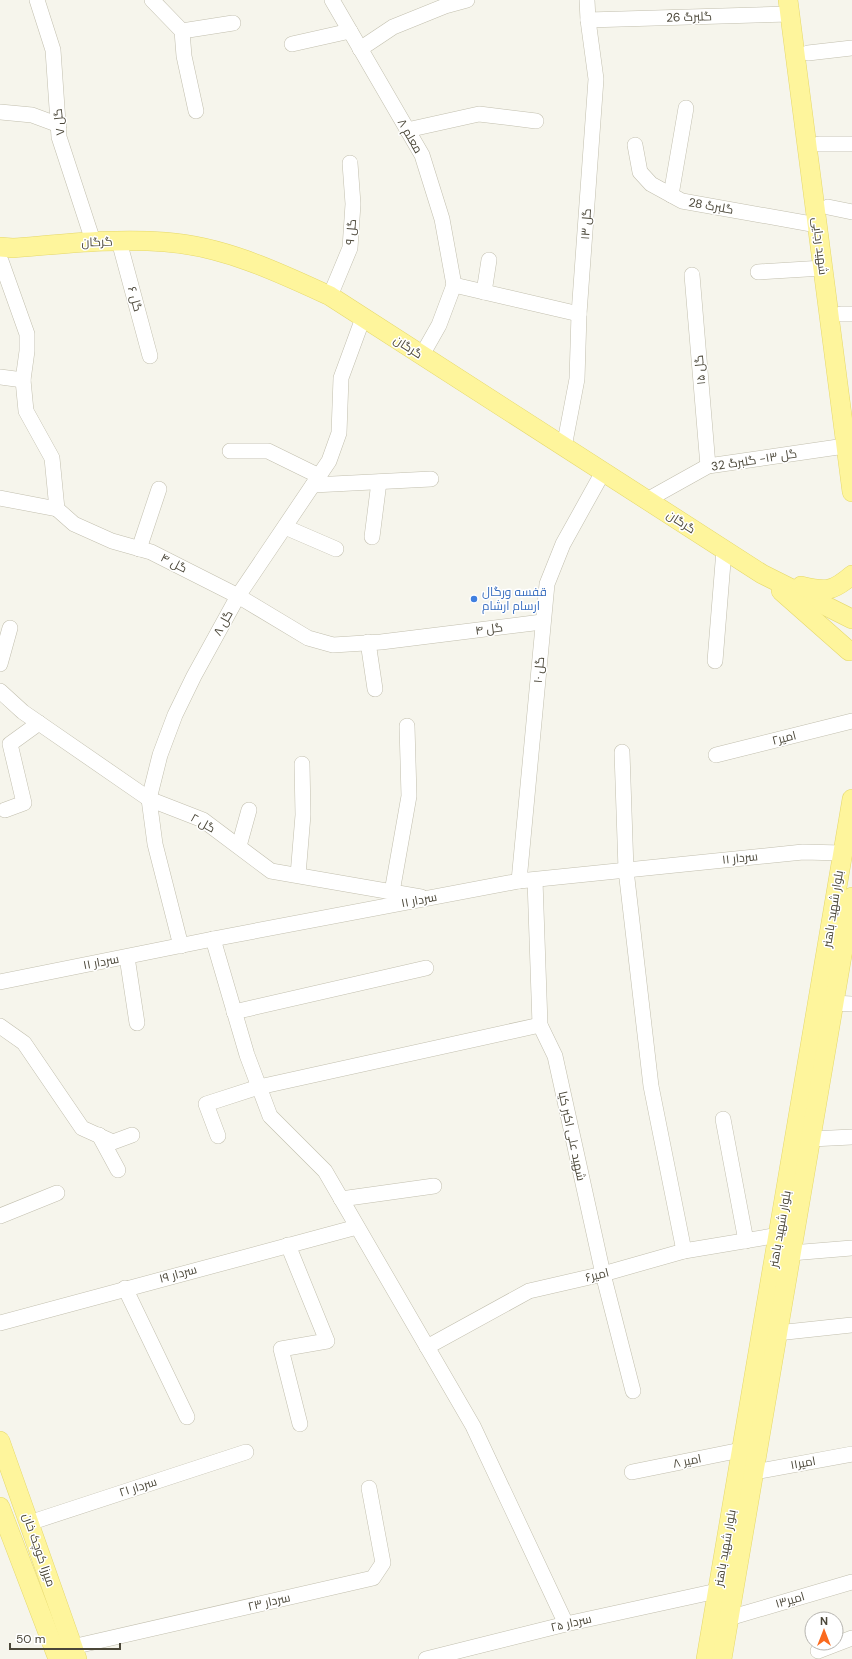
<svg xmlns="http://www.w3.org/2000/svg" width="852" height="1659" font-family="'DM Sans',Cairo,sans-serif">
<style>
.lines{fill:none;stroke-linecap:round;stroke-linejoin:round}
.minor-casing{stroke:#c2bfae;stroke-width:16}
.major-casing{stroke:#e5d86b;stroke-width:20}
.minor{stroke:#fff;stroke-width:15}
.major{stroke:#fef59c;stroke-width:19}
.shop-dot{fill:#3f7fe0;stroke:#fff;stroke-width:1.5}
.labels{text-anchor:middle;stroke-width:3;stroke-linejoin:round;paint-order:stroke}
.street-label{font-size:12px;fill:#4b4739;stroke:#fff}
.shop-label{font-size:12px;fill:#366cbe;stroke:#fff;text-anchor:start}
</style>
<rect width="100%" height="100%" fill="#f6f5ec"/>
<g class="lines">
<g class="minor-casing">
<g id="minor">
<polyline points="37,0 53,50 59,137 93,241"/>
<polyline points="152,0 182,31 184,56 196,111"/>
<polyline points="332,0 422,155 442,219 454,285"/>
<polyline points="588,20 790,14"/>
<polyline points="182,31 233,23"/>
<polyline points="292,44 350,31"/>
<polyline points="360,49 393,27 445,6 467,0"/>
<polyline points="808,53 852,48"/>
<polyline points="0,112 32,115 59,125"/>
<polyline points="407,130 479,114 536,121"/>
<polyline points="819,144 852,144"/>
<polyline points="635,145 640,172 651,184 682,201 817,225"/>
<polyline points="671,195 686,108"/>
<polyline points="828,207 852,212"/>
<polyline points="119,241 150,356"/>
<polyline points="1,261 27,334 27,351 23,380 26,411 52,458 57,509 74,524 112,541 151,552 238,596 308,638 333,645 381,642 542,622"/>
<polyline points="758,272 823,268"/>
<polyline points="692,275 708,466"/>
<polyline points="454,285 579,314"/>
<polyline points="484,292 489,260"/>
<polyline points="330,296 350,248 353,204 350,163"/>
<polyline points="841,314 852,314"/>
<polyline points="422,355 439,325 454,285"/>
<polyline points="0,377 23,380"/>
<polyline points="564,447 577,379 579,314 596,79 588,20 587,0"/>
<polyline points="230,451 268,451 319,476"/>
<polyline points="313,485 431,479"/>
<polyline points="0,498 57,509"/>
<polyline points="647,500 708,466 845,446"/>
<polyline points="285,527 336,549"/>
<polyline points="372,537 379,482"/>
<polyline points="139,549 159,489"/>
<polyline points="368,642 375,689"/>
<polyline points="715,661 724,550"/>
<polyline points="0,664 10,628"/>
<polyline points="0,691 23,712 149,799 203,820 271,871 421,897"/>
<polyline points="622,752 626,870 651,1086 684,1251"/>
<polyline points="716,755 852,721"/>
<polyline points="5,810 24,803 10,744 39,723"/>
<polyline points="239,846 249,810"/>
<polyline points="298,875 303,815 302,764"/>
<polyline points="535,880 540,1025 555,1056 603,1274 633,1391"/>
<polyline points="519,881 547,584 563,544 603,472"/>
<polyline points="392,892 409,796 407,726"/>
<polyline points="213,939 247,1055 270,1116 325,1171 473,1426 566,1624"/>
<polyline points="181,946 155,844 149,799 160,755 175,715 194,676 238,596 329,461 339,433 341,378 363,318"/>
<polyline points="127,957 137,1023"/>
<polyline points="0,982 213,939 519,881 803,852 842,853"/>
<polyline points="834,1003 852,1004"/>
<polyline points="234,1012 426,968"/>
<polyline points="0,1026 24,1043 82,1128 113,1142 132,1135"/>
<polyline points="723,1119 746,1241"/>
<polyline points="99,1135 118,1170"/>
<polyline points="218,1136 206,1104 259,1087 540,1025"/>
<polyline points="811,1139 852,1137"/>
<polyline points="341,1199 434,1186"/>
<polyline points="0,1216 57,1193"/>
<polyline points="288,1245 327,1341 281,1349 300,1424"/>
<polyline points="791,1253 852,1248"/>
<polyline points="125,1288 187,1417"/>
<polyline points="0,1323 357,1227"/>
<polyline points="777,1333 852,1325"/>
<polyline points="427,1347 529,1291 603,1274 684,1251 779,1235"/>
<polyline points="632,1472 741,1450"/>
<polyline points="754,1472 852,1454"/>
<polyline points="29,1523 246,1452"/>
<polyline points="729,1618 852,1582"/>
<polyline points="72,1647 373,1578 383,1563 369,1488"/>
<polyline points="818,1651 852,1638"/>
<polyline points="426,1659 566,1624 717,1591"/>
</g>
</g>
<g class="major-casing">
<g id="major">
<polyline points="788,0 852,492"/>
<path d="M0 247 13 248C64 244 115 238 165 242 223 246 278 272 330 296L762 574 852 619"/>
<path d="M801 586C826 592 832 592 852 575"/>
<polyline points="781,591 849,651"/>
<polyline points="0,1441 77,1659"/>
<polyline points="0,1507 58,1659"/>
<polyline points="706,1659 852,799"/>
<polyline points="722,1659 852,897"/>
</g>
</g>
<use href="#minor" class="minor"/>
<use href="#major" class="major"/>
</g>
<circle class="shop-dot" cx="474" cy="599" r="4"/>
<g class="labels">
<g class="street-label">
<text transform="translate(689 17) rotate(-2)" y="4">گلبرگ 26</text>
<text transform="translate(59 122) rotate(-96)" y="4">گل ۷</text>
<text transform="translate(410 136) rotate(60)" y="4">معلم ۸</text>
<text transform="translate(711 206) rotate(10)" y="4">گلبرگ 28</text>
<text transform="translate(586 224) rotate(-86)" y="4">گل ۱۳</text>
<text transform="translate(351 232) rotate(-85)" y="4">گل ۹</text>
<text transform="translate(97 242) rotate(-2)" y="4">گرگان</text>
<text transform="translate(820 246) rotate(83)" y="4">شهید رجایی</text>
<text transform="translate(135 299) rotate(75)" y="4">گل ۶</text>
<text transform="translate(408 347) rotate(33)" y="4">گرگان</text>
<text transform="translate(700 370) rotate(-95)" y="4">گل ۱۵</text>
<text transform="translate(754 460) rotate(-9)" y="4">گل ۱۳- گلبرگ 32</text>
<text transform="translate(681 522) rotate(33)" y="4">گرگان</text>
<text transform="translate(174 563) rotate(27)" y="4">گل ۴</text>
<text transform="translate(223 623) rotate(-61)" y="4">گل ۸</text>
<text transform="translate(489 629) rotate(-7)" y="4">گل ۴</text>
<text transform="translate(539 670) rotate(-85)" y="4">گل ۱۰</text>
<text transform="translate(784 738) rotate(-14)" y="4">امیر۲</text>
<text transform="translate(203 823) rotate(29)" y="4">گل ۲</text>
<text transform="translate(740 858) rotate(-6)" y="4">سردار ۱۱</text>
<text transform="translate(419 900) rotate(-11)" y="4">سردار ۱۱</text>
<text transform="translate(833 909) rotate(-81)" y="4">بلوار شهید باهنر</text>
<text transform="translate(101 962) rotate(-11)" y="4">سردار ۱۱</text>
<text transform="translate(572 1136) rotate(78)" y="4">شهید علی اکبر کیا</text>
<text transform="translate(780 1229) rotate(-80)" y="4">بلوار شهید باهنر</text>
<text transform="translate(178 1274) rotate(-15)" y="4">سردار ۱۹</text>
<text transform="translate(597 1275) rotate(-14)" y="4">امیر۶</text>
<text transform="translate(687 1461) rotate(-11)" y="4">امیر ۸</text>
<text transform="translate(803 1463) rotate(-10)" y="4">امیر۱۱</text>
<text transform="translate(138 1487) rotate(-18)" y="4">سردار ۲۱</text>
<text transform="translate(725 1548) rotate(-80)" y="4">بلوار شهید باهنر</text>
<text transform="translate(39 1550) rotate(71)" y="4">میرزا کوچک خان</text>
<text transform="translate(790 1600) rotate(-16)" y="4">امیر۱۳</text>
<text transform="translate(269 1602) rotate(-13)" y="4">سردار ۲۳</text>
<text transform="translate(571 1623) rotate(-13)" y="4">سردار ۲۵</text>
</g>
<g class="shop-label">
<text x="482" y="596">قفسه ورگال<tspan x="482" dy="14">ارسام ارشام</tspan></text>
</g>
</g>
<g transform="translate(824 1631)"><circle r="19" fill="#ffffff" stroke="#b7b5b0"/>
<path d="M0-3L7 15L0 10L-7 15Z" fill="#fa6a1e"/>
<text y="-6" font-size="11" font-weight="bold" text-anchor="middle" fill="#4b4739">N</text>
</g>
<path d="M10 1643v6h110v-6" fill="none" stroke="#4b4739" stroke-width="2"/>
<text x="16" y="1643" font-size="12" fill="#4b4739" stroke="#ffffff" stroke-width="3" paint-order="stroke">50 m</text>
</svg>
